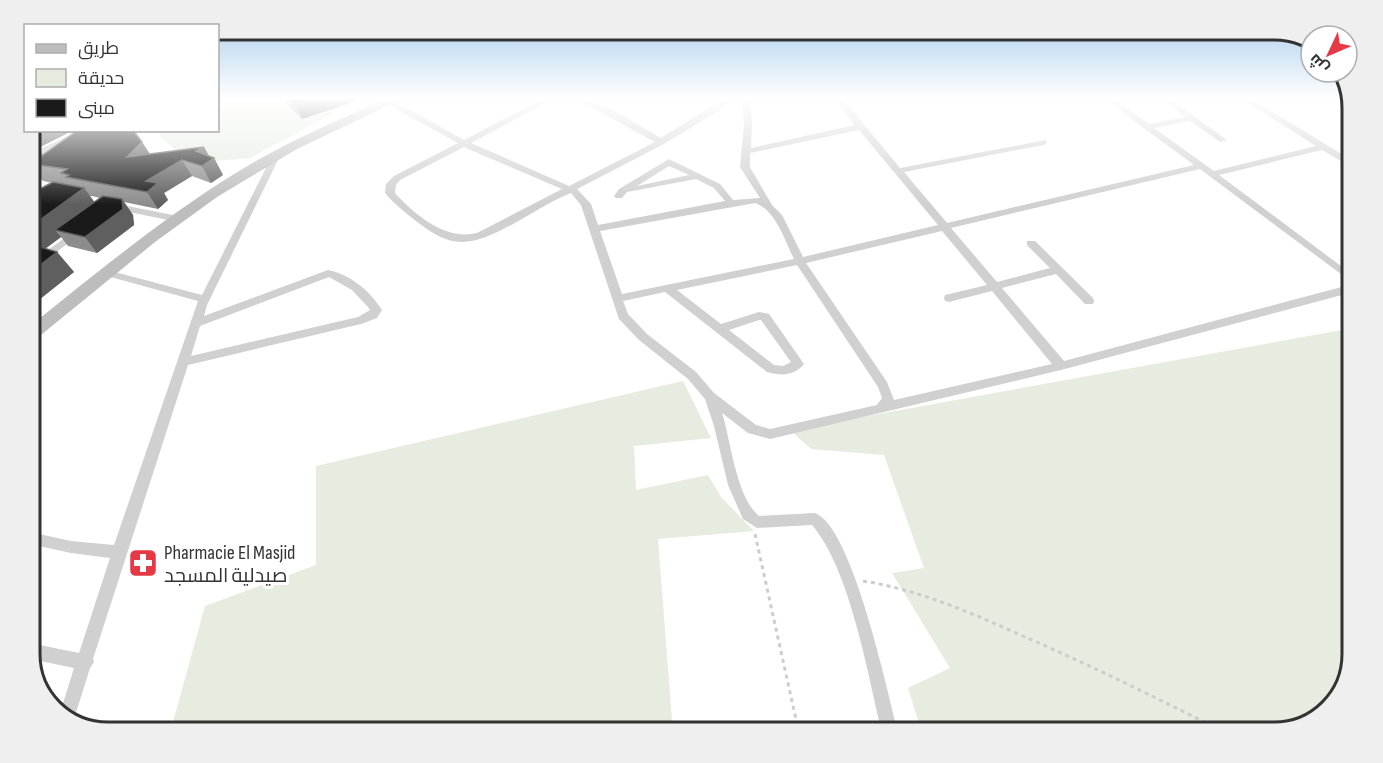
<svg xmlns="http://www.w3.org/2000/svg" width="1383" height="763" font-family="'Sofia Sans Condensed',Cairo,sans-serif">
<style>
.green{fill:#e6ecdf}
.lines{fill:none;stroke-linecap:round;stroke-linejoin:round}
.path{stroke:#cdcdcd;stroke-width:3;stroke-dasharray:4 4;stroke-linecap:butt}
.minor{fill:#d0d0d0;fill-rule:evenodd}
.secondary{fill:#bdbdbd;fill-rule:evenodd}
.wall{fill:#8c8c8c;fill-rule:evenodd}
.shaded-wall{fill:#5f5f5f}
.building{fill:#1a1a1a;stroke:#5f5f5f;stroke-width:1.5}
.labels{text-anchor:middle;stroke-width:6;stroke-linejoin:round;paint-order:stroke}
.near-poi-label{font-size:20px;fill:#333;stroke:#fff;text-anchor:start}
.rim{fill:none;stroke:#333;stroke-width:3}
</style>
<rect width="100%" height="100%" fill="#fff"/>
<g class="green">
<polygon points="218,98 301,98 302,119 345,107 250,158 190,163 158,135 165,131 218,130"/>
<polygon points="1353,328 1353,655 1343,693 1314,722 1275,733 979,733 975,722 920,727 908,688 950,668 892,573 924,568 884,455 811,449 790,430"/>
<polygon points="683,381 711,438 634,446 636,490 708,475 721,497 754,531 658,539 673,733 170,733 205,606 316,565 316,466"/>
</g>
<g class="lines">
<g class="path">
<polyline points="755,534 799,733"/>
<path d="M863 581C920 590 971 613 1023 636 1092 666 1159 699 1226 733"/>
</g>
<g class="minor">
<polygon points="365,98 376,98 387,105 380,107"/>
<path d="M544 98H555L471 143 569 186 655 142 574 98C601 98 637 125 661 138L724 98H733L723 108 664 144 577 189 591 204 598 225 725 201 714 188 696 179 627 192 622 198H616L614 196 619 189 669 159 720 184 733 200 760 198 740 167 744 124 742 98H774L751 104 752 124 751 148 855 125 833 98H842L900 168 1046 140V144L1043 145 904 172 947 223 1194 165 1103 98H1113L1149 124 1185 117 1165 102 1172 100 1227 140 1220 142 1190 121 1154 128 1214 171 1316 146 1240 98H1250L1353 161V168L1322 150 1219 175 1353 275V283L1200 169 951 228 997 282 1050 268 1027 245V241H1035L1093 298 1094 301 1093 304H1085L1056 274 1002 288 1064 361 1353 284V292L1061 370 770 439 748 433 722 413C731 441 736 497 759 516L815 513C852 526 888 693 898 733H882C868 675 850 569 812 525L757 528 743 519 728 485 714 426 705 399 688 379 639 340 619 319 581 205 571 193C539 205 494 242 462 242 444 242 429 231 416 221 405 212 394 204 385 193L386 184 394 176 458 143 387 104V100H393L464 140ZM859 130 938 225 803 257 782 215 772 205 750 167V153ZM464 147 468 149 562 189 477 233C446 241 415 215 395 193L396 185 400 180ZM669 166 689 175 637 186ZM755 203C776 210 785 241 794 259L622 294 600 231ZM942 231 987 285 945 295 944 298 945 301 949 302 992 291 1052 364 894 400 887 382 806 263ZM797 265 878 387 882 398 877 405 770 429 756 425 714 393 696 372 647 334 628 314 623 301 665 292 767 372C781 376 794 376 804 364L769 314 759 312 721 324 677 290ZM759 320H761L791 362 783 366 774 365 729 330Z"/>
<polygon points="919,98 927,98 929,101 922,103"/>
<polygon points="80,130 92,130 30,160 30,154"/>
<path d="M277 151 281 154 207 305 204 316 328 270C351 275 369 290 382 310L377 318 361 324 188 365 93 659 94 662 90 668 74 719 73 723 60 713 74 668 30 659V643L79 653 110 558 71 553 30 544V532L71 541 114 545 198 301 103 275 102 273 107 270 202 295 273 154ZM329 277 352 290 368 307 370 310 358 317 191 356 200 326Z"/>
<polygon points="54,165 57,166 57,170 30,188 30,181"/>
<polygon points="112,203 178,216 183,219 178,222 109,208 109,204"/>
<polygon points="77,229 82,232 81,234 30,271 30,263"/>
</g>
<path class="secondary" d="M387 98H404L297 149 217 197 155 242 36 339 30 341V326C98 272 165 216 239 171 286 142 337 121 387 98Z"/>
</g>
<g class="wall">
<polygon points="284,98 357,98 357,101 302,119 287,104"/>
<path d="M30 130H74L38 148 43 155 142 142 150 154 204 147 209 156 214 158 223 175 211 183 192 176 164 193 168 200 158 209 124 202 133 215 134 225 97 253 68 246 61 237 45 249 57 252 74 272 30 307 31 194 53 183 43 181 37 173 30 177ZM90 196H92L100 198 94 202Z"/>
</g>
<g class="shaded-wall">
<polygon points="313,98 357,98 357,101 302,119 295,104"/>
<polygon points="30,130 74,130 38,148 49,164 30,164 37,173 30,177"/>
<polygon points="142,142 153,159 127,157"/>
<polygon points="204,147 211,160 214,158 223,175 211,183 202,166 196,151"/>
<polygon points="182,160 192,176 164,193 168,200 158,209 147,192 146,181"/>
<polygon points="84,188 99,208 55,230 61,237 30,260 30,227"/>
<polygon points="122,199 133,215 134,225 97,253 85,237"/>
<polygon points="57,252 74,272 30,307 30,273"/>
</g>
<g class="building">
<polygon points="289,98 313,98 295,104"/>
<polygon points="78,130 133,130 142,142 127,157 204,147 196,151 214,158 202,166 182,160 146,181 158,183 147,192 66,177 69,175 61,173 67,169 30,164"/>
<polygon points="30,141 35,144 30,147"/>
<polygon points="53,182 84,188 30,227 30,194"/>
<polygon points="103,196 122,199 123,209 85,237 55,230"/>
<polygon points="30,244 57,252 30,273"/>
</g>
<linearGradient id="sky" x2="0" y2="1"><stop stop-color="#9ec6ea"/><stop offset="0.48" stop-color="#fff"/><stop offset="1" stop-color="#fff" stop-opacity="0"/></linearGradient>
<rect width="1383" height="205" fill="url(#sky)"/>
<defs>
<g id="pharmacy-square" transform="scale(1.5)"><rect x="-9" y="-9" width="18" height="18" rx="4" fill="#e63946" stroke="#fff"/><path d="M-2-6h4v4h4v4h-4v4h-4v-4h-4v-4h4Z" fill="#fff"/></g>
</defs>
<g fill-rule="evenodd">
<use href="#pharmacy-square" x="143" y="563"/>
</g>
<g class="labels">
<g class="near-poi-label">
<text x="164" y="559">Pharmacie El Masjid<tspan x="164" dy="23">صيدلية المسجد</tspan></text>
</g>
</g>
<path d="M0 0H1383V763H0ZM108 40H1274A68 68 0 0 1 1342 108V654A68 68 0 0 1 1274 722H108A68 68 0 0 1 40 654V108A68 68 0 0 1 108 40Z" fill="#efefef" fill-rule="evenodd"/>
<path class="rim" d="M108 40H1274A68 68 0 0 1 1342 108V654A68 68 0 0 1 1274 722H108A68 68 0 0 1 40 654V108A68 68 0 0 1 108 40Z"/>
<rect x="24" y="24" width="195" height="108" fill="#ffffff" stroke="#adadad" stroke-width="1.5"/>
<rect x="36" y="44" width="30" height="9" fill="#bdbdbd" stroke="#adadad" stroke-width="1.5"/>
<text x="78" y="54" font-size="18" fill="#333333">طريق</text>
<rect x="36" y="69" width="30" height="18" fill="#e6ecdf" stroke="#adadad" stroke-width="1.5"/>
<text x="78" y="84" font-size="18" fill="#333333">حديقة</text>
<rect x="36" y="99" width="30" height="18" fill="#1a1a1a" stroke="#adadad" stroke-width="1.5"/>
<text x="78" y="114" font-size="18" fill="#333333">مبنى</text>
<g transform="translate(1329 54) rotate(226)"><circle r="28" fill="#ffffff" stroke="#adadad" stroke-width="1.5"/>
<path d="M0-4.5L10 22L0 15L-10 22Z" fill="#e63946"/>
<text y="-9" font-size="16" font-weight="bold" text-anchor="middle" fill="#333333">ش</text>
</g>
</svg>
